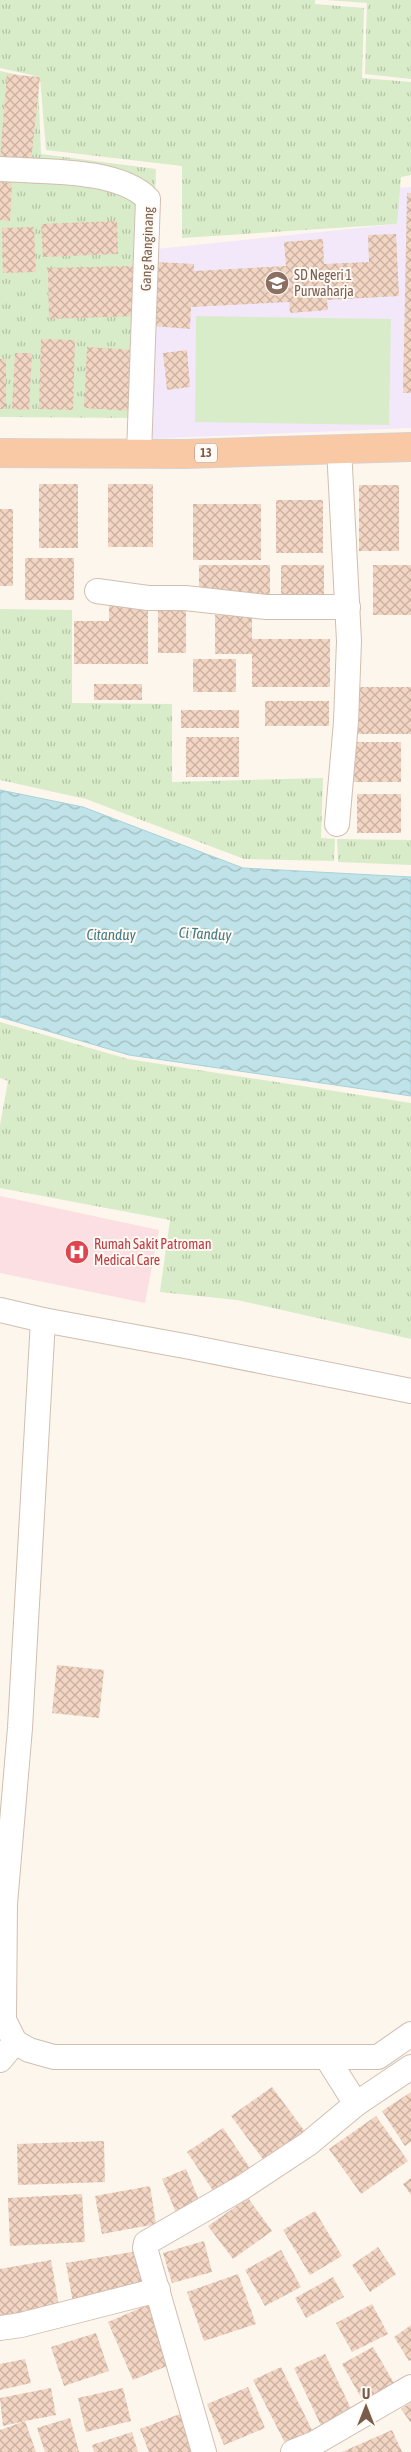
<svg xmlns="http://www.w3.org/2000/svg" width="411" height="2452" font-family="'Asap Condensed',sans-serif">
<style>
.education{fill:#f3e8fa}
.medical{fill:#fbdfe3}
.grass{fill:url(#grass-tufts)}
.pitch{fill:#d8ecc9}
.water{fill:url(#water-waves);stroke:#a5d3da}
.building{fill:url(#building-cross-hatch)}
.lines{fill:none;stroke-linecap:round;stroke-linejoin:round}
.minor-casing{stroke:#d1beb0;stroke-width:26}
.trunk-casing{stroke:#dad1cd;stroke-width:30}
.minor{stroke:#fff;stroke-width:24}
.trunk{stroke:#f9c8a4;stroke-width:28}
.labels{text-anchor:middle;stroke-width:4;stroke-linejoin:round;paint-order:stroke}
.shield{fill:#fffaf3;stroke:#a28b7f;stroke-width:1}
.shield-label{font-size:12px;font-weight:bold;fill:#7a5c4d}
.street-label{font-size:14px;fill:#7a5c4d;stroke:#fffaf3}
.education-label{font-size:14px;fill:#785e54;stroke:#fffaf3;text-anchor:start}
.health-label{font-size:14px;fill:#be3a42;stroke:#fffaf3;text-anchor:start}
.water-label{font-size:15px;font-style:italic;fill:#437c86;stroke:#fffaf3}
</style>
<defs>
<pattern id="grass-tufts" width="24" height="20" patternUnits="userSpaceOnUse" patternTransform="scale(1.25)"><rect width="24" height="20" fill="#d8ecc9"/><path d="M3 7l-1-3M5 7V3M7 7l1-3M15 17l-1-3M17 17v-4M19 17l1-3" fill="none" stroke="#b4c2a5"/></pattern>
<pattern id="water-waves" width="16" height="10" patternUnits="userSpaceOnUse" patternTransform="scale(1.25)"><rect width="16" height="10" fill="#bfe3e8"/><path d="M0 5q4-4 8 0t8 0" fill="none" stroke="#a0bbbe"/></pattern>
<pattern id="building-cross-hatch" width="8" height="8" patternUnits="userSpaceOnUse" patternTransform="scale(1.25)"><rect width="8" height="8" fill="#f3d5c3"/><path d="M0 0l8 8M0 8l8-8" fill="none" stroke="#cab0a1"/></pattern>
</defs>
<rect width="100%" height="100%" fill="#fdf6ec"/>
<polygon class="education" points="411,187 411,428 145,439 156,249 397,224 397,188"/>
<polygon class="medical" points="0,1196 159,1230 145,1303 0,1273"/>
<g class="grass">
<polygon points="0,0 315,0 315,4 364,8 362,78 411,82 411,175 401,177 397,224 182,238 182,166 46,150 40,77 0,68"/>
<polygon points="326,0 411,0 411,79 365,74 367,3"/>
<polygon points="0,71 38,79 41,154 156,169 145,418 0,417"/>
<polygon points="0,609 72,610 72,703 172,704 172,782 323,778 321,838 335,839 334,861 244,859 86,799 0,780"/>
<polygon points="337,839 411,840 411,865 338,862"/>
<polygon points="0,1022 128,1059 411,1103 411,1339 237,1300 160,1292 170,1220 0,1188 0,1125 8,1081 0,1078"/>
</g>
<polygon class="pitch" points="196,316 391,319 389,425 195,422"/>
<polygon class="water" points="0,790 83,807 243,868 411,877 411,1096 129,1055 0,1017"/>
<g class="building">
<polygon points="7,74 40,77 31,162 0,159"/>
<polygon points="0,182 12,183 10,221 0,220"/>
<polygon points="407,193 411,193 411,393 403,393"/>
<polygon points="117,221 118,254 43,257 41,224"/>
<polygon points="34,227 36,272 3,273 2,228"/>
<polygon points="396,234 399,296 327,300 328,310 290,313 289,302 191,307 190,329 153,326 157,262 194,264 194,271 286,266 284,242 323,239 324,264 369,262 368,235"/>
<polygon points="134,266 135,316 49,319 48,268"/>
<polygon points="41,339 75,340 73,410 39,409"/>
<polygon points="87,347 135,350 132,411 84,408"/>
<polygon points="187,350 190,387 167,390 163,353"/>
<polygon points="15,353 32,353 29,410 12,409"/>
<rect x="0" y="359" width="6" height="50"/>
<rect x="39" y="484" width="39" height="64"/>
<rect x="108" y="484" width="45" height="63"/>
<rect x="359" y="485" width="40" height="66"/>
<rect x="276" y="500" width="47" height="53"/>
<rect x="193" y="504" width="68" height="56"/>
<rect x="0" y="509" width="13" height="77"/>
<rect x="25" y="558" width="49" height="42"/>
<rect x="199" y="565" width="71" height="30"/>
<rect x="281" y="565" width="43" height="35"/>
<rect x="373" y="565" width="38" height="50"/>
<polygon points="109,603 148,603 148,664 74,664 74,621 109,621"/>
<rect x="158" y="611" width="28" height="42"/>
<polygon points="215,615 252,615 252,639 330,639 330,687 252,687 252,654 215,654"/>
<rect x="193" y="659" width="43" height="33"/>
<rect x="94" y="684" width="48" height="16"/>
<rect x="358" y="687" width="53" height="47"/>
<rect x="265" y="701" width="64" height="25"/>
<rect x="181" y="710" width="58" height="18"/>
<rect x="186" y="737" width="53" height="40"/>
<rect x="351" y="742" width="50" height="40"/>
<rect x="357" y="794" width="44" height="39"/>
<polygon points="57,1665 104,1670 99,1718 52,1713"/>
<polygon points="272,2087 309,2137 268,2166 231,2116"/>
<polygon points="411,2092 411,2142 405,2146 382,2111"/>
<polygon points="376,2116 408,2161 361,2194 329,2149"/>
<polygon points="223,2128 254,2174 218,2198 187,2152"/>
<polygon points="104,2141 105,2182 18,2185 17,2144"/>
<polygon points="186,2169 201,2205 177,2215 162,2179"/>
<polygon points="411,2178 411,2195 403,2184"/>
<polygon points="150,2186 156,2224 102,2234 95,2196"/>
<polygon points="82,2194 85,2242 10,2246 8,2198"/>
<polygon points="248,2198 272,2231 233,2259 208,2226"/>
<polygon points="315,2211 342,2256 310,2275 283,2230"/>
<polygon points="204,2241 212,2272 172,2283 163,2253"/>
<polygon points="378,2247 396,2274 370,2292 352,2265"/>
<polygon points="281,2250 301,2287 265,2306 245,2270"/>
<polygon points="138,2251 145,2292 73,2303 66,2263"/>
<polygon points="51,2260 60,2312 0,2323 0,2269"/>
<polygon points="238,2274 256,2324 204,2341 187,2292"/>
<polygon points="333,2277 344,2297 306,2318 295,2298"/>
<polygon points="152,2303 177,2362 133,2380 108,2322"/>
<polygon points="372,2304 388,2334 352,2352 336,2323"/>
<polygon points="411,2325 411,2360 409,2361 394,2337"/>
<polygon points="96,2333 109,2371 64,2386 51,2347"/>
<polygon points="373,2347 398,2390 367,2408 342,2364"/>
<polygon points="325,2354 354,2415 323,2430 294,2368"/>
<polygon points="25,2359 31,2383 0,2390 0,2364"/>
<polygon points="281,2367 312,2430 285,2443 253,2380"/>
<polygon points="248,2387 265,2428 224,2445 207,2404"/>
<polygon points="51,2388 56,2415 25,2421 36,2452 0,2452 0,2430 25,2421 3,2426 0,2398"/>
<polygon points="123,2388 131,2421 86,2432 78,2398"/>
<polygon points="411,2402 411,2423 401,2409"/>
<polygon points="185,2412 201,2452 149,2452 140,2429"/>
<polygon points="70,2418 79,2452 45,2452 37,2428"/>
<polygon points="392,2430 402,2452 342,2452"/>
<polygon points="132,2432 138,2452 94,2452 92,2445"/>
</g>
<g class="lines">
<g class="minor-casing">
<g id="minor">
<path d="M0 169C42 172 118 168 148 199L139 454"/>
<polyline points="97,591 148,598 185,598 266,607 348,607"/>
<polyline points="337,824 346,722 349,641 339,448"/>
<polyline points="0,1310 43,1320 190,1347 411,1391"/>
<polyline points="43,1320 20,1728 5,1904 4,2020 15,2042 29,2050 54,2057 378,2057 411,2034"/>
<polyline points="327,2058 356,2104 411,2067"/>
<polyline points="0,2060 15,2042"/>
<polyline points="0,2328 21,2325 158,2290"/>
<polyline points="204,2452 145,2248 146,2243 243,2187 308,2144 356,2104"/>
<polyline points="293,2452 313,2444 411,2387"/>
</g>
</g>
<g class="trunk-casing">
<polyline id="trunk" points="0,453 185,454 411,447"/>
</g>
<use href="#minor" class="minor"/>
<use href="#trunk" class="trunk"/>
</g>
<defs>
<g id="school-disc" transform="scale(1.25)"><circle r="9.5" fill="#8d6e63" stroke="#fffaf3"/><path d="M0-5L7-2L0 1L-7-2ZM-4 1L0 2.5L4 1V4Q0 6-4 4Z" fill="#fff"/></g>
<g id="hospital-disc" transform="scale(1.25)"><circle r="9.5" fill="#e0444e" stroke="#fffaf3"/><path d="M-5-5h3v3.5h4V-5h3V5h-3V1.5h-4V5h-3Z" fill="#fff"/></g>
</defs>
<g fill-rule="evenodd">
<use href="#school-disc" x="277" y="283"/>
<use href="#hospital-disc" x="77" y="1252"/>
</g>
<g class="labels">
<rect class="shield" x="195" y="443.5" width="22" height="19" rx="4"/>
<g class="shield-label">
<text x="206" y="457">13</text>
</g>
<g class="street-label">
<text transform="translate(147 249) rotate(-88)" y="5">Gang Ranginang</text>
</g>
<g class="education-label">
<text x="294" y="280">SD Negeri 1<tspan x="294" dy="16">Purwaharja</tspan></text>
</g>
<g class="health-label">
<text x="94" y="1249">Rumah Sakit Patroman<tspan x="94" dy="16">Medical Care</tspan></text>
</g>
<g class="water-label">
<text transform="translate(205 934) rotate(3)" y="5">Ci Tanduy</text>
<text x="111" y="940">Citanduy</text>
</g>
</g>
<g transform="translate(366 2407)" stroke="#fffaf3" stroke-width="4" paint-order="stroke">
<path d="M0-4L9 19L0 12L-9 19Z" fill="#7a5c4d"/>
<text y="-8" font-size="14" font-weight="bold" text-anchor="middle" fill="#7a5c4d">U</text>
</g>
</svg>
